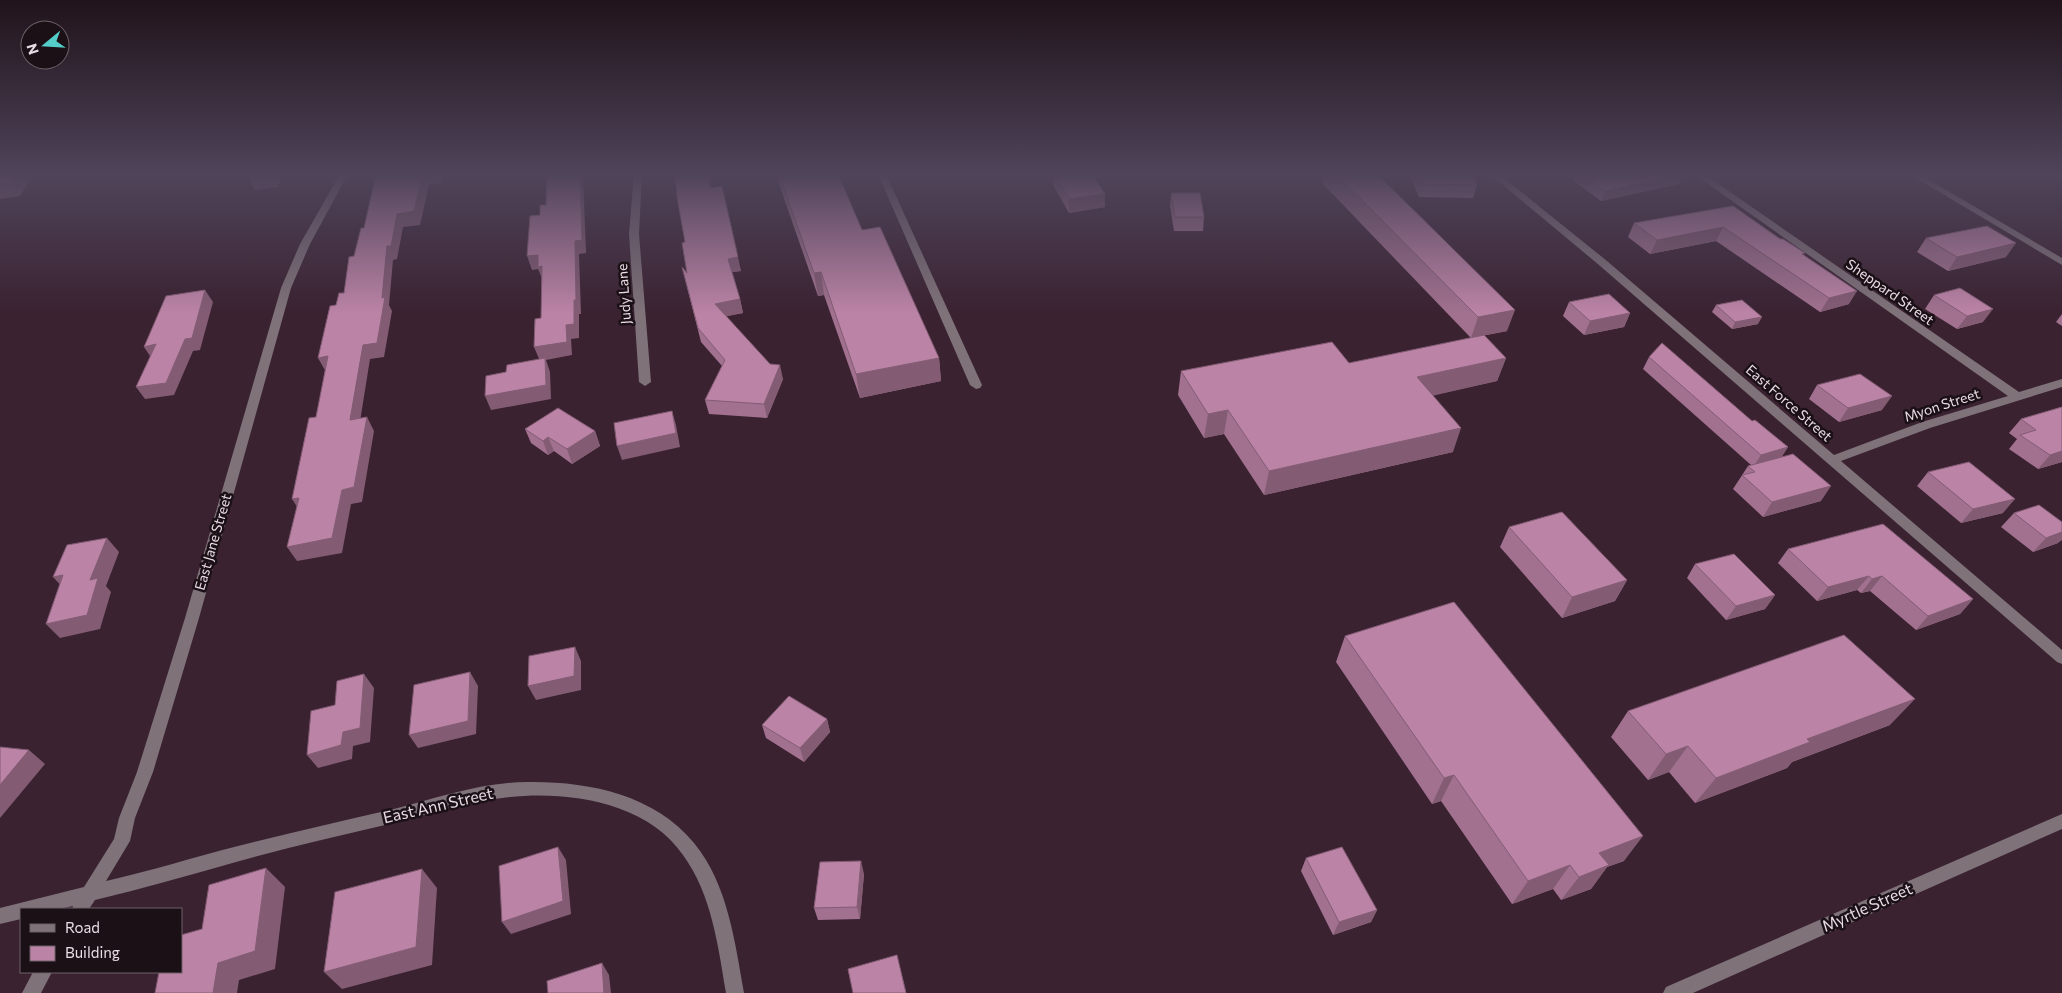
<svg xmlns="http://www.w3.org/2000/svg" width="2062" height="993" font-family="Commissioner,sans-serif">
<style>
.lines{fill:none;stroke-linecap:round;stroke-linejoin:round}
.minor{fill:#7f7279;fill-rule:evenodd}
.wall{fill:#a1718f}
.shaded-wall{fill:#835c74}
.building{fill:#bb83a6;stroke:#835c74}
.labels{text-anchor:middle;stroke-width:5;stroke-linejoin:round;paint-order:stroke}
.street-label{font-size:14px;fill:#ebdbe4;stroke:#1a1016}
.near-street-label{font-size:16px;fill:#ebdbe4;stroke:#1a1016}
</style>
<rect width="100%" height="100%" fill="#3a2231"/>
<g class="lines">
<g class="minor">
<path d="M340 174H348L310 244 291 288 199 618 153 772 135 818 130 841 106 881C151 871 194 857 238 846 290 833 342 821 394 809 437 798 482 782 527 782 587 781 654 794 694 843 728 884 735 943 744 993H726C718 946 712 895 683 855 649 806 580 793 524 796 477 798 431 814 385 825 335 837 285 848 236 862 189 875 142 889 95 900L89 909H72L73 906 59 909H21V919L0 924V908L84 887 114 839 119 818 137 772 185 618 281 288 300 244Z"/>
<polygon points="634,174 642,174 639,234 651,382 645,386 639,382 629,234"/>
<polygon points="878,174 886,174 982,385 980,388 976,389 970,385"/>
<polygon points="1490,174 1499,174 1607,261 1834,455 1922,422 2008,396 1694,174 1704,174 2019,392 2062,379 2062,387 1930,428 1841,461 2062,650 2062,664 2057,662 1599,265"/>
<polygon points="1909,174 1919,174 2062,258 2062,265"/>
<polygon points="2062,814 2062,829 1693,993 1663,993 1666,987"/>
<polygon points="33,972 52,972 41,993 22,993"/>
</g>
</g>
<g class="wall">
<polygon points="710,174 711,187 741,271 732,272 740,299 743,313 726,316 783,379 767,418 709,414 705,400 722,366 701,342 682,267 687,273 685,242"/>
<polygon points="777,174 838,174 862,230 939,358 941,381 860,398 824,295 818,296 778,181"/>
<polygon points="1053,174 1092,174 1105,207 1069,213 1053,185"/>
<polygon points="1325,174 1377,174 1507,331 1471,338 1323,184"/>
<polygon points="1410,174 1472,174 1477,185 1473,198 1419,197 1410,176"/>
<polygon points="1577,174 1684,174 1679,184 1601,201 1574,181"/>
<polygon points="1171,193 1204,217 1203,231 1174,231 1170,206"/>
<polygon points="1733,206 1804,255 1849,304 1820,312 1716,241 1650,254 1628,237 1634,223"/>
<polygon points="1926,238 2006,257 1948,271 1917,252"/>
<polygon points="1934,295 1983,322 1957,329 1925,309"/>
<polygon points="1569,302 1630,313 1624,327 1584,335 1563,316"/>
<polygon points="1716,305 1758,324 1732,329 1712,312"/>
<polygon points="2062,314 2062,326 2056,322"/>
<polygon points="1649,357 1752,421 1788,447 1781,457 1821,501 1763,517 1733,489 1748,466 1751,465 1643,369"/>
<polygon points="1506,358 1497,381 1433,395 1453,452 1264,495 1224,434 1204,438 1178,395 1181,371 1349,363"/>
<polygon points="1817,385 1882,410 1839,422 1809,399"/>
<polygon points="2062,407 2062,462 2038,469 2009,449 2017,439 2009,433 2021,419"/>
<polygon points="525,429 595,431 600,446 572,464 554,451 548,455 531,443"/>
<polygon points="1928,472 2003,513 1961,523 1917,486"/>
<polygon points="2014,513 2058,543 2033,552 2001,527"/>
<polygon points="1509,527 1627,580 1615,601 1562,618 1500,547"/>
<polygon points="1788,549 1973,599 1960,614 1916,630 1870,591 1861,593 1857,590 1817,601 1778,563"/>
<polygon points="1695,564 1775,595 1765,609 1726,620 1687,578"/>
<polygon points="1345,636 1624,861 1607,867 1591,889 1561,900 1553,889 1512,904 1441,801 1432,804 1336,662"/>
<polygon points="1628,711 1890,725 1792,762 1787,768 1695,803 1669,772 1648,780 1611,737"/>
<polygon points="827,719 830,732 804,762 766,738 762,725"/>
<polygon points="1306,858 1377,910 1371,922 1333,935 1301,871"/>
<polygon points="864,874 860,919 818,920 814,908"/>
</g>
<g class="shaded-wall">
<polygon points="16,174 34,174 20,196 0,199 0,184"/>
<polygon points="273,174 282,174 278,187 255,190 249,179"/>
<polygon points="423,174 442,174 441,183 429,185 420,225 403,227 397,259 393,260 389,305 392,311 384,357 370,359 358,434 350,420 363,345 382,298 387,246 397,214"/>
<polygon points="580,174 583,174 586,253 579,254 581,314 579,314 579,338 571,339 572,355 546,360 550,372 551,399 491,410 485,396 540,361 534,347 566,325 575,241"/>
<polygon points="708,174 710,174 713,201 710,188"/>
<polygon points="1684,174 1679,184 1601,201 1605,191"/>
<polygon points="1105,194 1105,207 1069,213 1069,199"/>
<polygon points="1723,227 1716,241 1650,254 1657,240"/>
<polygon points="2016,243 2006,257 1948,271 1957,257"/>
<polygon points="538,255 547,280 543,281 538,269 532,270 527,256"/>
<polygon points="738,257 741,271 731,272 728,259"/>
<polygon points="821,272 824,295 818,296 814,273"/>
<polygon points="205,290 213,302 200,350 193,351 174,395 145,399 136,387"/>
<polygon points="1857,291 1849,304 1820,312 1829,298"/>
<polygon points="740,299 743,313 719,318 715,304"/>
<polygon points="1993,309 1983,322 1957,329 1967,316"/>
<polygon points="1515,310 1507,331 1471,338 1478,317"/>
<polygon points="1630,313 1624,327 1584,335 1590,321"/>
<polygon points="1762,317 1758,324 1732,329 1735,322"/>
<polygon points="156,344 152,359 144,347"/>
<polygon points="328,356 326,372 318,358"/>
<polygon points="939,358 941,381 860,398 856,374"/>
<polygon points="1506,358 1497,381 1410,401 1417,377"/>
<polygon points="780,365 783,379 767,418 764,404"/>
<polygon points="1892,396 1882,410 1839,422 1848,408"/>
<polygon points="1228,410 1224,434 1204,438 1208,414"/>
<polygon points="672,411 676,425 680,447 622,460 617,446"/>
<polygon points="367,417 374,431 362,502 351,504 342,553 297,561 287,547 342,490"/>
<polygon points="1461,428 1453,452 1264,495 1269,471"/>
<polygon points="595,431 600,446 572,464 567,449"/>
<polygon points="548,437 554,451 548,455 543,441"/>
<polygon points="1788,447 1780,460 1753,467 1761,455"/>
<polygon points="2062,451 2062,462 2038,469 2050,455"/>
<polygon points="1831,486 1821,501 1763,517 1772,502"/>
<polygon points="299,498 301,513 292,499"/>
<polygon points="2015,499 2003,513 1961,523 1973,509"/>
<polygon points="2062,532 2062,540 2058,543 2033,552 2046,538"/>
<polygon points="107,538 119,552 106,586 111,592 100,629 60,638 46,624 90,580"/>
<polygon points="63,575 66,591 53,577"/>
<polygon points="1869,576 1857,590 1817,601 1828,587"/>
<polygon points="1882,576 1870,591 1861,593 1872,579"/>
<polygon points="1627,580 1615,601 1562,618 1572,597"/>
<polygon points="1775,595 1765,609 1726,620 1736,606"/>
<polygon points="1973,599 1960,614 1916,630 1928,616"/>
<polygon points="575,647 581,661 581,690 536,700 528,686"/>
<polygon points="470,672 478,686 476,734 418,748 409,735"/>
<polygon points="364,674 374,688 370,742 353,746 352,759 318,768 307,755 343,732"/>
<polygon points="1915,699 1890,725 1792,762 1787,768 1695,803 1716,778 1807,739"/>
<polygon points="827,719 830,732 804,762 800,748"/>
<polygon points="1688,746 1669,772 1648,780 1666,754"/>
<polygon points="29,750 45,764 0,818 0,785"/>
<polygon points="1454,775 1441,801 1432,804 1444,778"/>
<polygon points="1643,836 1624,861 1607,867 1591,889 1561,900 1579,877 1599,853"/>
<polygon points="558,847 566,860 571,914 511,934 502,922"/>
<polygon points="861,861 864,874 860,919 857,907"/>
<polygon points="1570,865 1553,889 1512,904 1528,881"/>
<polygon points="266,868 285,887 275,969 239,980 237,993 213,993 218,963"/>
<polygon points="422,869 437,888 432,965 342,989 324,972"/>
<polygon points="1377,910 1371,922 1333,935 1339,922"/>
<polygon points="602,963 609,975 611,993 604,993"/>
</g>
<g class="building">
<polygon points="0,174 16,174 10,183 0,184"/>
<polygon points="251,174 273,174 272,176 249,179"/>
<polygon points="376,174 423,174 414,211 397,214 391,246 387,246 382,298 385,297 377,343 363,345 350,420 367,417 354,487 342,490 332,538 287,547 299,498 292,499 309,418 316,417 328,356 318,358 330,306 336,305 339,293 344,293 349,257 354,256 361,228 364,228"/>
<polygon points="547,174 580,174 582,240 575,241 576,300 574,300 574,324 566,325 567,342 534,347 535,319 541,318 542,266 538,267 538,255 527,256 530,216 540,215 540,205 546,205"/>
<polygon points="675,174 708,174 710,188 722,186 738,257 728,259 740,299 715,304 770,364 780,365 764,404 705,400 725,360 698,328 682,267 687,273 682,243 685,242 677,197"/>
<polygon points="779,174 838,174 862,230 880,227 939,358 856,374 821,272 814,273"/>
<polygon points="1055,174 1092,174 1105,194 1069,199"/>
<polygon points="1336,174 1377,174 1515,310 1478,317"/>
<polygon points="1418,174 1472,174 1477,185 1422,184"/>
<polygon points="1582,174 1682,174 1605,191"/>
<polygon points="1171,193 1200,193 1204,217 1175,217"/>
<polygon points="1733,206 1780,239 1783,239 1805,253 1802,254 1857,291 1829,298 1723,227 1657,240 1634,223"/>
<polygon points="1987,226 2016,243 1957,257 1926,238"/>
<polygon points="1960,288 1993,309 1967,316 1934,295"/>
<polygon points="205,290 192,338 185,339 166,383 136,387 156,344 144,347 166,296"/>
<polygon points="1609,294 1630,313 1590,321 1569,302"/>
<polygon points="1742,300 1762,317 1735,322 1716,305"/>
<polygon points="1484,335 1506,358 1417,377 1461,428 1269,471 1228,410 1208,414 1181,371 1332,342 1349,363"/>
<polygon points="1662,343 1752,421 1755,420 1788,447 1761,455 1649,357"/>
<polygon points="545,358 546,385 485,396 486,376 506,372 507,365"/>
<polygon points="1860,374 1892,396 1848,408 1817,385"/>
<polygon points="2062,407 2062,451 2050,455 2020,435 2036,430 2021,419"/>
<polygon points="558,408 595,431 567,449 548,437 543,441 525,429"/>
<polygon points="672,411 676,433 617,446 614,423"/>
<polygon points="1793,454 1831,486 1772,502 1742,475 1755,472 1748,466"/>
<polygon points="1969,462 2015,499 1973,509 1928,472"/>
<polygon points="2039,505 2062,522 2062,532 2046,538 2014,513"/>
<polygon points="1562,512 1627,580 1572,597 1509,527"/>
<polygon points="1883,524 1973,599 1928,616 1882,576 1872,579 1869,576 1828,587 1788,549"/>
<polygon points="107,538 90,580 98,578 87,615 46,624 63,575 53,577 67,545"/>
<polygon points="1734,554 1775,595 1736,606 1695,564"/>
<polygon points="1454,602 1643,836 1599,853 1609,865 1579,877 1570,865 1528,881 1454,775 1444,778 1345,636"/>
<polygon points="1844,635 1915,699 1807,739 1810,742 1716,778 1688,746 1666,754 1628,711"/>
<polygon points="575,647 574,676 528,686 529,656"/>
<polygon points="470,672 468,721 409,735 414,685"/>
<polygon points="364,674 360,728 343,732 341,745 307,755 311,711 335,705 337,681"/>
<polygon points="789,696 827,719 800,748 762,725"/>
<polygon points="0,747 29,750 0,785"/>
<polygon points="558,847 563,901 502,922 499,866"/>
<polygon points="1342,847 1377,910 1339,922 1306,858"/>
<polygon points="861,861 857,907 814,908 820,862"/>
<polygon points="266,868 255,951 218,963 213,993 155,993 159,972 181,972 181,935 202,929 209,885"/>
<polygon points="422,869 416,947 324,972 335,892"/>
<polygon points="897,955 906,993 853,993 848,969"/>
<polygon points="602,963 604,993 548,993 547,981"/>
</g>
<linearGradient id="sky" x2="0" y2="1"><stop stop-color="#20131b"/><stop offset="0.56" stop-color="#4f445a"/><stop offset="1" stop-color="#4f445a" stop-opacity="0"/></linearGradient>
<rect width="2062" height="313" fill="url(#sky)"/>
<g class="labels">
<g class="street-label">
<text transform="translate(1890 292) rotate(35)" y="5">Sheppard Street</text>
<text transform="translate(624 294) rotate(-94)" y="5">Judy Lane</text>
<text transform="translate(1789 403) rotate(41)" y="5">East Force Street</text>
<text transform="translate(1942 405) rotate(-18)" y="5">Myon Street</text>
<text transform="translate(213 542) rotate(-74)" y="5">East Jane Street</text>
</g>
<g class="near-street-label">
<text transform="translate(438 805) rotate(-13)" y="6">East Ann Street</text>
<text transform="translate(1867 907) rotate(-24)" y="6">Myrtle Street</text>
</g>
</g>
<rect x="20" y="908" width="162" height="65" fill="#1a1016" stroke="#6e6168"/>
<rect x="30" y="924" width="25" height="8" fill="#7f7279" stroke="#6e6168"/>
<text x="65" y="933" font-size="15" fill="#ebdbe4">Road</text>
<rect x="30" y="946" width="25" height="15" fill="#bb83a6" stroke="#6e6168"/>
<text x="65" y="958" font-size="15" fill="#ebdbe4">Building</text>
<g transform="translate(45 45) rotate(252)"><circle r="24" fill="#1a1016" stroke="#6e6168"/>
<path d="M0-4L9 19L0 12L-9 19Z" fill="#54cdc9"/>
<text y="-8" font-size="14" font-weight="bold" text-anchor="middle" fill="#ebdbe4">N</text>
</g>
</svg>
